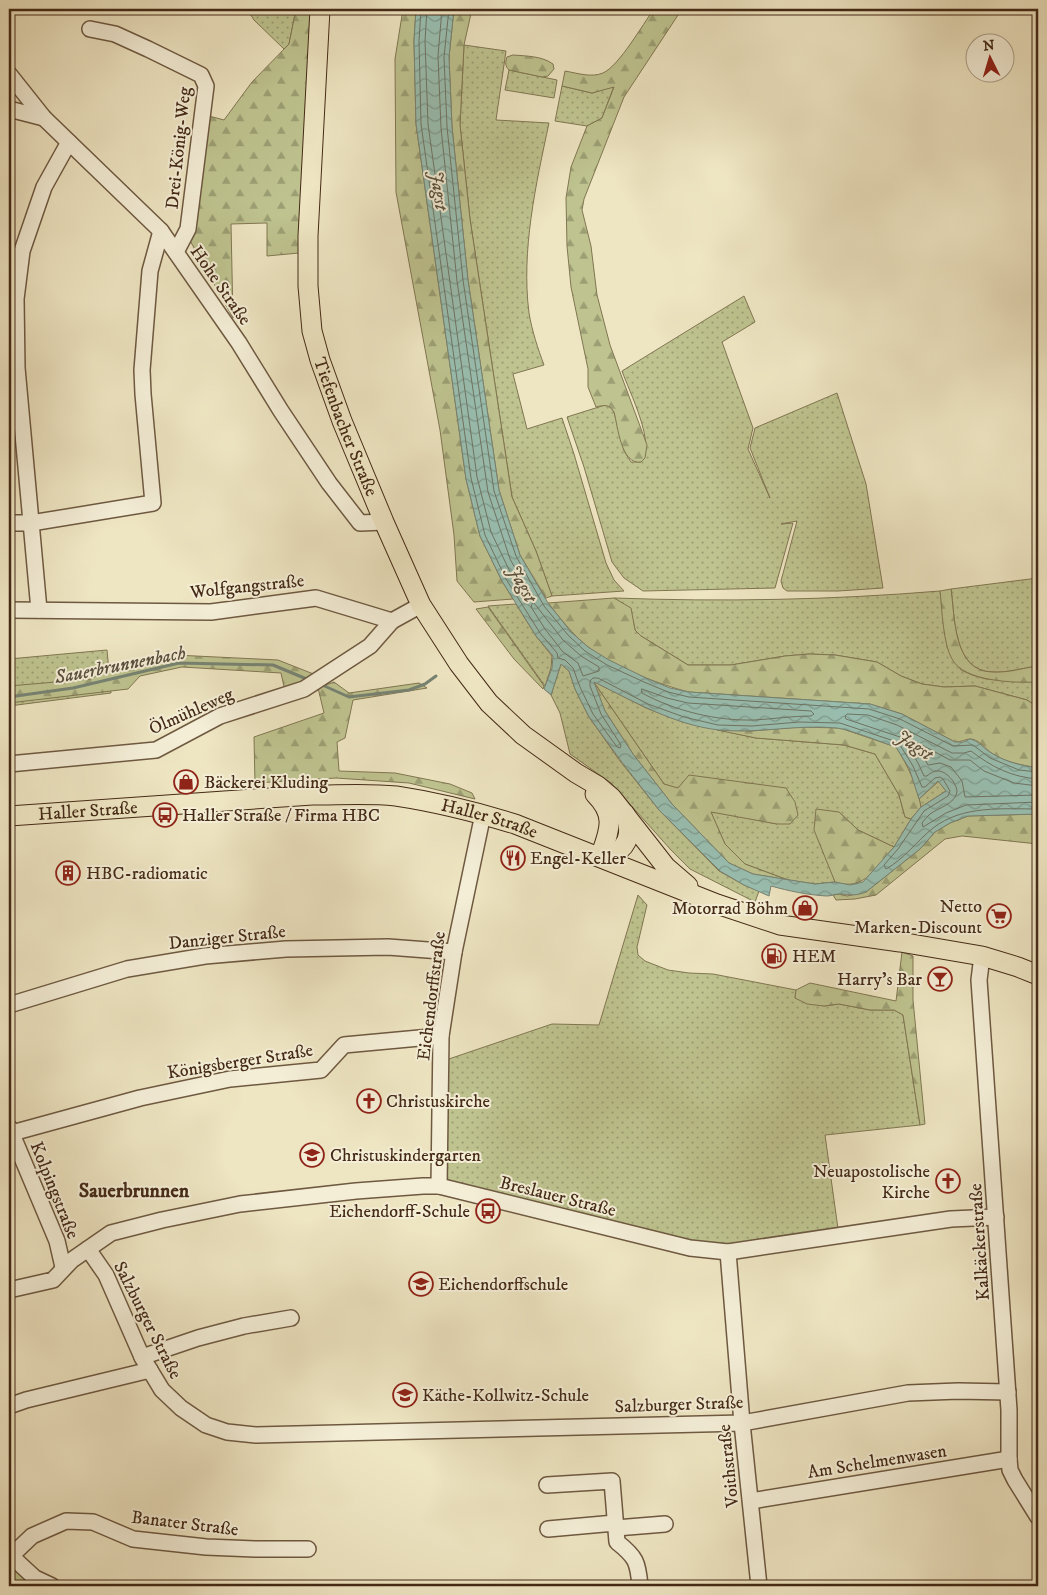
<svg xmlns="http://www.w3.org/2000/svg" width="1047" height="1595" font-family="'IM FELL DW Pica',serif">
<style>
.green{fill:url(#green-dots);stroke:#817652}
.forest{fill:url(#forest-firs);stroke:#817652}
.pitch{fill:#bec38f;stroke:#817652}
.water{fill:url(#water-waves);stroke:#778373;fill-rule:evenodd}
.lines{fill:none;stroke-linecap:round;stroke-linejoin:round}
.shore{stroke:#6e7464;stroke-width:1}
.stream{stroke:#778373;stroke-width:3}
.minor-casing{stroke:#6e5941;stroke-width:18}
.major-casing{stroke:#442a16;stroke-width:21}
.minor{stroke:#f4eed7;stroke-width:15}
.major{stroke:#eee5c2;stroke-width:19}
.labels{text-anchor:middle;stroke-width:4;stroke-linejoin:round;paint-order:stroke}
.street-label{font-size:18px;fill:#442a16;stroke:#f4eed7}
.poi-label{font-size:18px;fill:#442a16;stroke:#f4eed7;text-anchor:start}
.water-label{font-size:19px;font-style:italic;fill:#594f3d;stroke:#f4eed7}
.quarter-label{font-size:20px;font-weight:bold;fill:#442a16;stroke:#f4eed7}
</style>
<defs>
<pattern id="green-dots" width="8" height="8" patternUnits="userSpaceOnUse" patternTransform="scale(1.25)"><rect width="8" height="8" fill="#bec38f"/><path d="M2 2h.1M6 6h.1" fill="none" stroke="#9c9f74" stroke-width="1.8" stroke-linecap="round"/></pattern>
<pattern id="forest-firs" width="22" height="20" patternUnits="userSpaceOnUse" patternTransform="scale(1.25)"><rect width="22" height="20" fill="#bec38f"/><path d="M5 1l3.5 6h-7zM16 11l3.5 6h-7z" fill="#9c9f74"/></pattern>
<pattern id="water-waves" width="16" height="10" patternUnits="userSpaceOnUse" patternTransform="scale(1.25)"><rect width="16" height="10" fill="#99bfb1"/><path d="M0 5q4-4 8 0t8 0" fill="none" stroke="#7e9b8f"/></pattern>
</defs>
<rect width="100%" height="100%" fill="#eee5c2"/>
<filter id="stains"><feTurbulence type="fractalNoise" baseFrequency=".004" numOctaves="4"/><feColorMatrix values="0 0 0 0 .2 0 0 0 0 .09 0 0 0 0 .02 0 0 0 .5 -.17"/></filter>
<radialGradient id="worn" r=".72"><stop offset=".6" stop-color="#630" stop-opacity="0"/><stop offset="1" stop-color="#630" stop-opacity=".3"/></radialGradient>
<g class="green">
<polygon points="247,9 296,9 289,44 284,49 254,20"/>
<path d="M464 45 506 51 496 120 549 123C536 184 521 250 529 313 532 331 538 349 544 365L513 374 527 429 562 418 574 454 606 563 614 580 624 591 552 596 536 551 512 497 470 219 460 125Z"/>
<polygon points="509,70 557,80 554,98 505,90"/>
<polygon points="562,86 592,93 614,86 602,118 587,126 555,121"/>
<path d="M744 296 755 322 722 342 753 428 748 449 770 498 750 448 755 428 837 393 866 484 883 588 838 591H787L783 588 781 581 797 521 781 524 793 523 775 588 643 591 624 578 612 562 584 467 567 417 605 405 611 407 614 412 624 451 631 462H641C657 446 629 391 622 371Z"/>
<path d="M1038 578V666C1023 668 1007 673 992 672 953 671 955 617 951 589Z"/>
<path d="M940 591 947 647 961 670 972 675 986 679 1038 682V713L1033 704 1027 700 975 686 944 687 922 684 901 676 877 662 835 655 809 654 785 656 731 665H688L641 636 635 630 633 620 614 598C722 602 832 600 940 591Z"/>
<polygon points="516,604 536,636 552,656 551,668 545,686 488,606"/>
<polygon points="107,650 111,693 9,706 9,659"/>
<polygon points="561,664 569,671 575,689 589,717 620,761 659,810 719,871 744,885 759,891 755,902 690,869 671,850 611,783 570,754 560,713 551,695"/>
<polygon points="593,681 646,708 683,722 756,738 844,745 875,754 899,795 905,817 911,819 894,847 858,830 839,812 828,861 835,882 815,884 788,880 745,864 725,844 710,811 777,824 664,784"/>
<polygon points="939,781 946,791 921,807 919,799"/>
<polygon points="638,895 647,905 637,947 638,955 645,961 668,970 689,973 713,974 796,990 795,998 824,1006 839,1004 870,1010 894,1010 903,1015 920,1125 825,1135 839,1236 728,1252 439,1186 440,1062 552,1024 599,1025"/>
</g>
<g class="forest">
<polygon points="296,9 312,9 299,253 267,256 267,223 231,224 233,318 188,237 197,221 209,116 224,120 252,82 289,44"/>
<polygon points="403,9 416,9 414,41 416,124 466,479 480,536 502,581 513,599 474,602 457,581 454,535 440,430 396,192 395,59"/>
<polygon points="454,9 472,9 464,45 460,125 470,219 512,497 536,551 552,596 546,598 520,555 499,490 468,280 452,127 449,57"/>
<path d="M654 9H682L624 97 584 199 582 210 591 246 597 295 610 345 647 445 645 458 641 462C621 465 618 427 614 412 609 404 604 405 596 407L588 387V369L571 287 567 246 566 198 571 167 587 126 602 118 614 87 592 93 562 86 565 71C577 73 591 78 603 73 619 66 643 24 654 9Z"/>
<path d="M513 55C526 56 542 56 553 64L554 69 548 76 542 77 509 70C505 66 505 63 507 57Z"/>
<path d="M951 589C955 617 953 671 992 672 1007 673 1023 668 1038 666V682C1015 683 964 682 952 659 943 644 942 609 940 591Z"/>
<path d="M614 598 631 608 635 630 641 636 688 665H731L785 656 809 654 835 655 877 662 901 676 922 684 944 687 975 686 1027 700 1033 704 1038 713V768C1022 765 1003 762 990 752 984 747 978 739 970 739 966 739 962 742 955 742L902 714 870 704 689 692C660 685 611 666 587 646 572 634 560 618 548 603Z"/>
<polygon points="488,607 544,686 543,689 514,659 476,609"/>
<polygon points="175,655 278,660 316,675 285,691 281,673 182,667 140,676 128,689 9,703 9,686 91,679 118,664"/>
<polygon points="593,681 664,784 678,788 689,775 786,788 795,802 798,815 790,824 777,824 711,812 725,844 745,864 788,880 753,874 729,863 672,804 633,754 605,711"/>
<polygon points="334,682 349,693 419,683 427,688 353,700 345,738 337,742 339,771 395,773 450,784 472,793 475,799 409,783 336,778 255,783 254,737 324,713 318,688"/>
<path d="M799 727 840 728 896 747C908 766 917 785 921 807L911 819 905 817 899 795 875 754 844 745 756 738 717 730 752 731Z"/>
<path d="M816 809 839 812 858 830 894 847C876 867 865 892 835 882L814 830Z"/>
<polygon points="1038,814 1038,823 1034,827 1037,837 1038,837 1038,844 962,836 945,839 876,895 855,899 836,900 833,895 840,894 847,896 866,892 920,849 935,832 950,823 968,816"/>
<polygon points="902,952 913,956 913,1000 925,1124 920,1125 903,1015 894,1010 870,1010 839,1004 824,1006 807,1004 795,998 796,990 810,983 896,1001"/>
</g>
<polygon class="pitch" points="9,1565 35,1586 9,1586"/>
<path class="water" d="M416 9H454L449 57 452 127 468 280 499 490 520 555 548 603 571 632 588 647 609 660 646 678 670 688 689 692 870 704 902 714 955 742H963L970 739C979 741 984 749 993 754 1006 762 1023 766 1038 768V814L968 816 950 823 935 832 920 849 866 892C852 897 851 894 839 894 835 894 831 896 827 896 808 895 789 891 771 886L769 896 744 885 720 871 659 810 621 761 589 717 575 689 569 671 561 664 551 695 544 689 552 668 553 656 536 636 502 581 480 536 466 479 416 124 414 41ZM594 682C633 701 674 725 719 730 758 734 798 724 837 728 852 730 880 742 896 747L909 768 919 799 938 781 946 791 921 807 911 819 894 847 863 882 850 885 835 882 815 884 753 874 729 863 672 804 633 754 605 711Z"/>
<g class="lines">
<g class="shore">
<path d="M421 9 419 41 421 124 471 478 485 535 506 579 540 633 557 653 558 658 565 660 573 668 580 687 593 714 617 747 620 748 621 745 601 714 590 686V681L593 678H598L648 704 684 717 718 725 752 726 799 722 840 723 897 742 900 745 913 766 922 787H925L935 778 940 777 943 779 950 791 948 796 924 811 898 849 884 865 886 869C904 859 917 841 933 828 963 805 1002 809 1038 809"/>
<polyline points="427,9 425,41 428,124 477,477 491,532 512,576 527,599 529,600 531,597 510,559 488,492 457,281 441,128 438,56 442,9"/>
<polyline points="449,9 444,57 447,127 463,280 494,491 516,556 544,606 568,635 585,651 607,665 644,682 668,692 689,697 869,709 900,719 953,746 973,745 990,758 1019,770 1038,772"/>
<polygon points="534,603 563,640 581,656 599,667 599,671 583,676 578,663 563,652 545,629 531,607 532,604"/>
<path d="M642 689 667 698 688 703 811 711 814 714 811 716C792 716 773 719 754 720 716 721 675 711 642 693Z"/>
<path d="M1038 779C1011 777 992 767 971 751L964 753H952L897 725 868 715 847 714 845 716 846 719 903 738 918 763 924 776H927C937 767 945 771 953 781 955 785 957 788 957 792 955 804 938 808 930 814 927 817 924 820 922 823L923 827 946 813 966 805 1038 802"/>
<polyline points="1038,786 1014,783 984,771 970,760 950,760 922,745 918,746 928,765 940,763 951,767 962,781 965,797 1038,795"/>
</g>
<g class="stream">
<polyline points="320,684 349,697 409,690 425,684 436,676"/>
<polyline points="9,697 73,688 179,663 273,665 309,680"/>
</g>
<g class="minor-casing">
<g id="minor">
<polyline points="90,29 115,34 148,49 201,75 206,86 188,229 176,252"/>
<polyline points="9,74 44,118 161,231 239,343 281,411 329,483 360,523 384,522"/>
<polyline points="9,109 44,118"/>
<polyline points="9,523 31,523 153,503 143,394 142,370 150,271 161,231"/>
<polyline points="9,610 211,612 316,598 392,621 421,605"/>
<polyline points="39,610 17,368 16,299 22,251 44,187 69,142"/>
<polyline points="9,764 156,750 220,716 304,689 370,646 392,621"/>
<polyline points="982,956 979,980 1009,1410 1009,1459 1010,1470 1015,1480 1038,1517"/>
<polyline points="9,1005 127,969 205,956 286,949 388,947 454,952"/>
<polyline points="9,1127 57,1241 63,1267"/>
<polyline points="12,1133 140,1098 230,1079 321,1070 344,1045 441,1036"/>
<polyline points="439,1186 441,1036 454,952 483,814"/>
<polyline points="88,1249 106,1275 142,1357 162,1390 181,1408 206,1425 227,1432 256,1435 742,1423 908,1393 958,1391 1008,1392"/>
<polyline points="728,1252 742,1423 759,1586"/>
<polyline points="9,1290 53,1280 72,1260 111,1233 162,1220 240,1204 356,1191 423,1186 439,1186 690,1248 728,1252 951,1219 996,1217"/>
<polyline points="142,1357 198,1338 244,1326 291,1318"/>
<polyline points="9,1406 26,1400 150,1370"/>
<path d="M547 1485 612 1481 617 1542C636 1557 638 1562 640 1586"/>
<polyline points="751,1501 1009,1459"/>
<polyline points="616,1528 665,1524"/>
<polyline points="548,1529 615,1523"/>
<polyline points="9,1554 35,1578 52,1586"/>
<polyline points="11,1556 32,1536 66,1521 93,1522 133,1539 206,1547 255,1549 308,1549"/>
</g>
</g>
<g class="major-casing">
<g id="major">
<path id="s1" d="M320 9 308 236V286L312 331 320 360 342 421 384 522 421 605 459 664 489 703 523 735 576 773 598 786 612 798 666 867 688 886"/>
<path d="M595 794C617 816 609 831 600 857"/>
<path id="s2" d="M9 816 312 795C340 795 369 793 396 796 436 802 476 812 515 824L717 904 780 925 900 942 982 956 1018 967 1038 975"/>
<path d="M606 859C626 849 634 837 625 814"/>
</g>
</g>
<use href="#minor" class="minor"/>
<use href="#major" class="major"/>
</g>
<defs>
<g id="shop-ring" transform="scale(1.25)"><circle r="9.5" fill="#f4eed7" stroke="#8f2418" stroke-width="1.5"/><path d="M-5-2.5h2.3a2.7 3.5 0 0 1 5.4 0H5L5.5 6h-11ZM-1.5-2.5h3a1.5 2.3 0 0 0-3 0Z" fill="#8f2418"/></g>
<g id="bus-ring" transform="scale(1.25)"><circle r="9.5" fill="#f4eed7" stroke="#8f2418" stroke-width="1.5"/><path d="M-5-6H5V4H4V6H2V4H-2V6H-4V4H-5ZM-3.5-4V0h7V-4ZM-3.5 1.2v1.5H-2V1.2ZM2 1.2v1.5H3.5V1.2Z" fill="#8f2418"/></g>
<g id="restaurant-ring" transform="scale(1.25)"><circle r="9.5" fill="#f4eed7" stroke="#8f2418" stroke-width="1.5"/><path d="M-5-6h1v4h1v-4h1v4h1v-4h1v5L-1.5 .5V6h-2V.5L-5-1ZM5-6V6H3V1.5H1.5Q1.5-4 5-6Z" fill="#8f2418"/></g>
<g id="building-ring" transform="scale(1.25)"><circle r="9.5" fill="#f4eed7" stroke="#8f2418" stroke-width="1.5"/><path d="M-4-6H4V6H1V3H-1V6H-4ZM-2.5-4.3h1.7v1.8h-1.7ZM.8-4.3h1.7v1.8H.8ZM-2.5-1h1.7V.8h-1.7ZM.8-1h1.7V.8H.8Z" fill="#8f2418"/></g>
<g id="supermarket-ring" transform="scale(1.25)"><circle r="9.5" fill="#f4eed7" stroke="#8f2418" stroke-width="1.5"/><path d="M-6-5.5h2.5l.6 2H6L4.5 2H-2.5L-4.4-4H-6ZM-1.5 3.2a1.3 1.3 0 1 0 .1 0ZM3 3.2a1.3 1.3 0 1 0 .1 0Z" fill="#8f2418"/></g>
<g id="fuel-ring" transform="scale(1.25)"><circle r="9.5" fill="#f4eed7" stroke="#8f2418" stroke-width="1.5"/><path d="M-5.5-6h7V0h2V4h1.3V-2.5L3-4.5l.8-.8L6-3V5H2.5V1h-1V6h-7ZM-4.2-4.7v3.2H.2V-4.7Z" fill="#8f2418"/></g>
<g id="bar-ring" transform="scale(1.25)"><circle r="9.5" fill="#f4eed7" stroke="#8f2418" stroke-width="1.5"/><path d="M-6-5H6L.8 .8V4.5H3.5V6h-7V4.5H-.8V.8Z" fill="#8f2418"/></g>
<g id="church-ring" transform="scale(1.25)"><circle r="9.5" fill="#f4eed7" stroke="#8f2418" stroke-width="1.5"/><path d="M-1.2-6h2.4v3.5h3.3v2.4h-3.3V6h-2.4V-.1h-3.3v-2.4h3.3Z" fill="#8f2418"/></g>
<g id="school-ring" transform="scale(1.25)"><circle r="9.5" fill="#f4eed7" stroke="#8f2418" stroke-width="1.5"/><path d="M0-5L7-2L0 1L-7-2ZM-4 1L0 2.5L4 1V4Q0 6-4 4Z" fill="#8f2418"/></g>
</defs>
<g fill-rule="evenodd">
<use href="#shop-ring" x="186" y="782"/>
<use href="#bus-ring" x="165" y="815"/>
<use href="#restaurant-ring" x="513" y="858"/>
<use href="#building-ring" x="68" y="873"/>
<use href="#shop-ring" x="805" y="908"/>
<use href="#supermarket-ring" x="999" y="916"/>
<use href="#fuel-ring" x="774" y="956"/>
<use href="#bar-ring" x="940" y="979"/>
<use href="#church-ring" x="369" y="1101"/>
<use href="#school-ring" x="312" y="1155"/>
<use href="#church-ring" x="948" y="1181"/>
<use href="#bus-ring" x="488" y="1211"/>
<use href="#school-ring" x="421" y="1284"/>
<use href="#school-ring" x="405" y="1395"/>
</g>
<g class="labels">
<g class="street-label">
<text transform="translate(178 148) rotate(-84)" y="6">Drei-König-Weg</text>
<text transform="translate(221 285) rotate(55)" y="6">Hohe Straße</text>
<text dy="6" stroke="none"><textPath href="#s1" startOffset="424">Tiefenbacher Straße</textPath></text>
<text transform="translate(247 586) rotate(-6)" y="6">Wolfgangstraße</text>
<text transform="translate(191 711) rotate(-24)" y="6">Ölmühleweg</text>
<text dy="6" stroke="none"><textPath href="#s2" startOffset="79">Haller Straße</textPath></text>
<text dy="6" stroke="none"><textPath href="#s2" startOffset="484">Haller Straße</textPath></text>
<text transform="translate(227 937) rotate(-6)" y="6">Danziger Straße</text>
<text transform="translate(431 996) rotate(-83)" y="6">Eichendorffstraße</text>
<text transform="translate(240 1061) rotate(-9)" y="6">Königsberger Straße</text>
<text transform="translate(55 1190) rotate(68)" y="6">Kolpingstraße</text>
<text transform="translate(558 1196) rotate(14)" y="6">Breslauer Straße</text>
<text transform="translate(979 1242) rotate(-94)" y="6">Kalkäckerstraße</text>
<text transform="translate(148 1320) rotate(63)" y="6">Salzburger Straße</text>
<text transform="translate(679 1404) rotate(-2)" y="6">Salzburger Straße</text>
<text transform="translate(877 1461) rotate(-9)" y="6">Am Schelmenwasen</text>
<text transform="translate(728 1466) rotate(-96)" y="6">Voithstraße</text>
<text transform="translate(185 1523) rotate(7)" y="6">Banater Straße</text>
</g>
<g class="poi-label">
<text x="204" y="788">Bäckerei Kluding</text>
<text x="182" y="821">Haller Straße / Firma HBC</text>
<text x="530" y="864">Engel-Keller</text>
<text x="86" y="879">HBC-radiomatic</text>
<text x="982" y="912" text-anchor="end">Netto<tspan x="982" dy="21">Marken-Discount</tspan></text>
<text x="788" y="914" text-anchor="end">Motorrad Böhm</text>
<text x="792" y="962">HEM</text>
<text x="922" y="985" text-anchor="end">Harry's Bar</text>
<text x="386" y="1107">Christuskirche</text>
<text x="330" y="1161">Christuskindergarten</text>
<text x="930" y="1177" text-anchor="end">Neuapostolische<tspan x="930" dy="21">Kirche</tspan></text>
<text x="470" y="1217" text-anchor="end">Eichendorff-Schule</text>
<text x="438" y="1290">Eichendorffschule</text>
<text x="422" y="1401">Käthe-Kollwitz-Schule</text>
</g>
<g class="water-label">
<text transform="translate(440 190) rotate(82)" y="7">Jagst</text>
<text transform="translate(523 583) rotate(61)" y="7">Jagst</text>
<text transform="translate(120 664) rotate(-11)" y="7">Sauerbrunnenbach</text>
<text transform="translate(915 744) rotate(34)" y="7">Jagst</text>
</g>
<g class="quarter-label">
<text x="134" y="1197">Sauerbrunnen</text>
</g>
</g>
<rect width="1047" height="1595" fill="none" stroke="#eee5c2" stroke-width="30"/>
<rect x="10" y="10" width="1027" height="1575" fill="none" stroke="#442a16" stroke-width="2.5"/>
<rect x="15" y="15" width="1017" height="1565" fill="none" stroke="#442a16"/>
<g transform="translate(990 58) rotate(355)"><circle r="24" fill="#f4eed7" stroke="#aea08a"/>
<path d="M0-4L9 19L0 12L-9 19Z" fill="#8f2418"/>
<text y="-8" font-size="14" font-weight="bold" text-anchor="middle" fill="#442a16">N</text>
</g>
<rect width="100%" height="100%" filter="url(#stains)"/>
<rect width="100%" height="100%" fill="url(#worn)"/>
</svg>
